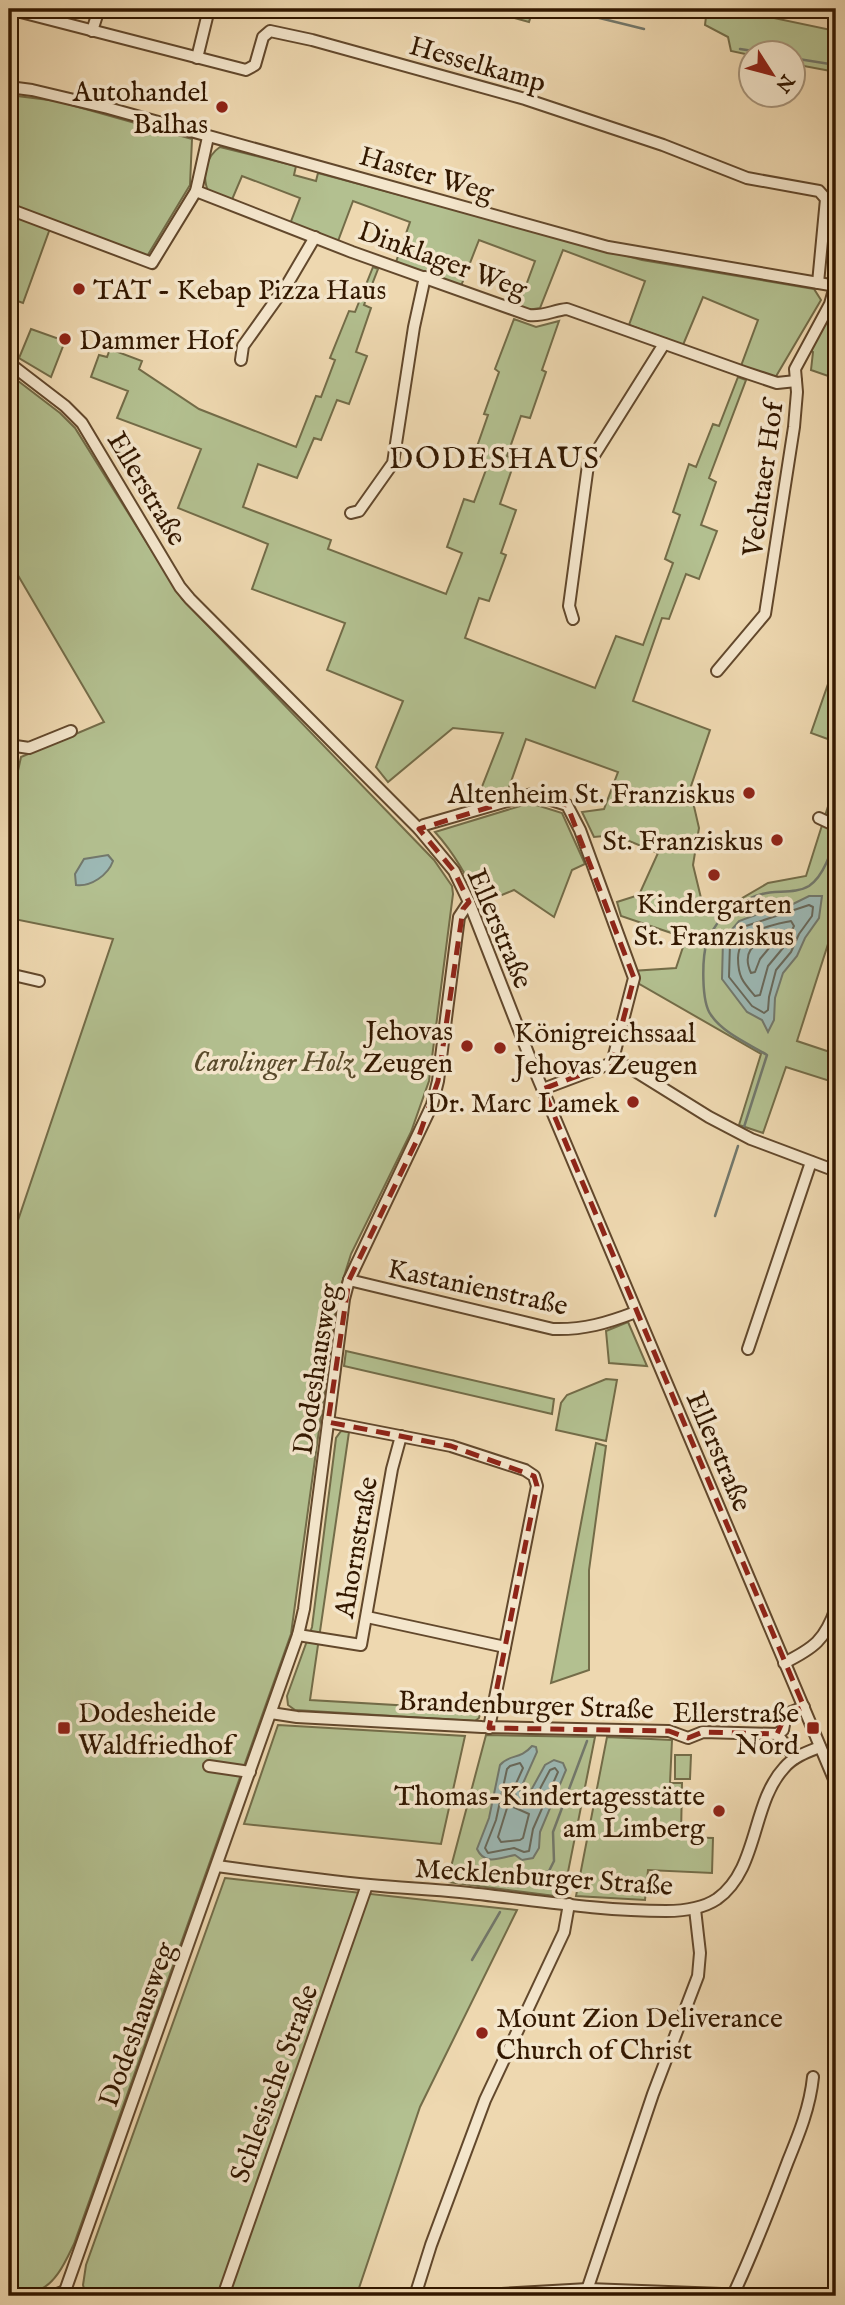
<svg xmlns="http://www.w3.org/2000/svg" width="845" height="2305" font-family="'IM FELL English',serif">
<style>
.green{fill:#b3c090;stroke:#736c48;stroke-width:2}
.water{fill:#9cb8b4;stroke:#72786c;stroke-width:2}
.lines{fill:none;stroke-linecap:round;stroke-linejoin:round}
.shore{stroke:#68685a;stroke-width:2}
.stream{stroke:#72786c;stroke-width:2.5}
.minor-casing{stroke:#62482c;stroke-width:14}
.minor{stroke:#f4e6cc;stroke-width:10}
.marked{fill:none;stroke:#8f2418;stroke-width:5;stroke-dasharray:14 9;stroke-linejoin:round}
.poi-dot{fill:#8f2418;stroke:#f4e6cc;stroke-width:2.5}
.labels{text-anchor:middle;stroke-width:7;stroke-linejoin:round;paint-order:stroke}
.street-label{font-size:28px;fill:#331800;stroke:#f4e6cc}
.poi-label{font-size:28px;fill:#331800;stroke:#f4e6cc;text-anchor:end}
.park-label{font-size:28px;font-style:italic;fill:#594a2b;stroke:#f4e6cc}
.neighbourhood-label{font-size:30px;letter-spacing:2px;fill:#331800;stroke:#f4e6cc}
</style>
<rect width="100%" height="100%" fill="#eed8b0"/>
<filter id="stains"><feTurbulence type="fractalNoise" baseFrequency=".00286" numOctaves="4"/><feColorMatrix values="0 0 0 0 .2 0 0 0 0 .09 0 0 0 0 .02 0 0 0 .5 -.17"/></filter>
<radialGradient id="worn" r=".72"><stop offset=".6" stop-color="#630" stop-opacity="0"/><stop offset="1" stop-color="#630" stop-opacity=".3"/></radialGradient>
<g class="green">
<polygon points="482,9 533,9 529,22"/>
<polygon points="707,9 731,9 836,31 836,72 793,64 792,52 750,52 750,55 731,51 728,37 705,25"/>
<polygon points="9,95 57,101 192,139 190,185 146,258 52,223 23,303 9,298"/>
<path d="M220 147 296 166 294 175 316 181 318 173 642 260 814 289 821 300 775 378 741 366 758 320 703 297 683 345 629 325 645 281 563 250 540 308 528 310 518 307 535 261 479 240 461 286 396 262 410 222 353 201 338 241 290 224 300 198 242 176 231 202 209 193C201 177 206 156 220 147Z"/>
<polygon points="373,267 378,269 364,305 371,308 356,352 367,356 349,404 337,400 321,440 314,438 297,478 258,464 243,507 331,540 328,549 446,594 462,553 447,547 464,499 474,502 487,467 472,461 488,415 484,414 499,372 495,369 514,319 536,327 559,321 542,370 546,372 530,418 521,416 507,456 515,460 500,504 516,510 501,553 506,555 489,601 479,598 465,638 595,688 616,636 643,645 673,563 665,559 680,515 673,512 689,464 696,467 713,424 719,426 738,377 746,380 709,478 716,482 701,525 717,531 699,579 686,574 669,619 662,618 633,701 710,730 690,789 699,828 693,865 701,898 718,912 768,883 806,876 836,781 836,919 797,1041 836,1054 836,1083 786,1067 763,1133 739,1125 761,1054 636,982 632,971 676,968 686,938 621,916 617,902 639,895 658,853 615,835 594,837 582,812 604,809 618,772 526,739 507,793 486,800 478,797 503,733 453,728 388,782 376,767 403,701 327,670 345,623 252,589 268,544 178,508 201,449 117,418 128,391 91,377 99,355 107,357 110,349 142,361 139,369 199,409 296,447 316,396 321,397 335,360 330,358 349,311 355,312"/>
<polygon points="836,303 836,361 831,377 811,370 813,352 810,350"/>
<polygon points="31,329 65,341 51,377 19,358"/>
<path d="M9 374 60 413 75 428 182 599 434 860 452 886 453 894 429 1081 411 1132 351 1254 337 1299 291 1634 74 2244C67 2258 56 2285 38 2290 30 2292 17 2289 9 2288V1247L113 939 9 918V812L21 757 104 722 9 560Z"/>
<polygon points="836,661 836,742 811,733"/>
<path d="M530 803 562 813 585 864 572 870 554 917 514 890 480 904C467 877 455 854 435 832Z"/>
<polygon points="628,1322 647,1366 609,1363 606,1331"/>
<polygon points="346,1351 554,1399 552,1414 344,1366"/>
<polygon points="606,1379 617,1380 606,1441 556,1430 561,1403 567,1395"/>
<polygon points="341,1431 349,1432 310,1700 481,1710 479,1718 475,1721 295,1710 288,1705 287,1696 312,1627 336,1438"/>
<polygon points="596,1443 606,1446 589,1570 589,1670 551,1683"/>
<polygon points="278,1725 465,1736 441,1844 244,1824"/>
<polygon points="486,1735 595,1737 563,1897 447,1882"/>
<polygon points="607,1737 672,1740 670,1783 682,1783 681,1837 713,1838 712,1873 648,1870 645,1900 576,1896"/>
<polygon points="675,1755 691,1755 690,1779 675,1779"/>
<polygon points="225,1878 517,1910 420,2107 359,2288 91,2296 85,2292 83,2285 86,2265"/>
</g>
<g class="water">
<path d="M108 855 113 861C108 875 91 887 76 885L75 874 84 859Z"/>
<polygon points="809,896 822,896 819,918 805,938 797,956 783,973 775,998 774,1020 768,1032 762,1020 747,1012 722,979 723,940 739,921 769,910 791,905"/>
<path d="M532 1746 536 1747 537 1752 520 1790 521 1794 525 1796 529 1794 545 1765 554 1760 563 1763 566 1770 540 1832 539 1848 533 1858 522 1860 515 1855C499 1858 485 1866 477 1849L489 1818 500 1765C509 1754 520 1760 532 1746Z"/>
</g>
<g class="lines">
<g class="shore">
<polygon points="809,905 813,907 812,916 799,934 791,952 776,970 769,997 768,1010 764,1013 752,1006 729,977 730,943 743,927"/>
<path d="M791 921 794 926 783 948 768 966 760 995 755 996C743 982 738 977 738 958 739 930 768 926 791 921Z"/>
<path d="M770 937 774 938V942L760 959 755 972 751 973C742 953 752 944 770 937Z"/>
<polygon points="520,1763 523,1768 514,1788 516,1798 523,1803 535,1798 550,1770 555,1768 558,1772 533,1829 529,1851 524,1852 514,1848 488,1853 485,1848 496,1820 507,1769 510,1766"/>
<polygon points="511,1806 529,1814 523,1838 520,1840 501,1842 498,1837 507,1808"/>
</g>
<g class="stream">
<polyline points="563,9 644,29"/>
<polyline points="740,49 760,52"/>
<polyline points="792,58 836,65"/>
<polyline points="9,790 17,750"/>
<path d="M744 1127 767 1055C749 1044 723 1033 711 1015 701 1002 702 957 707 942 712 929 722 916 733 908 740 903 753 896 762 894 776 890 796 894 809 886 824 876 831 852 836 835"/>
<polyline points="715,1216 738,1146"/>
<polyline points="518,1887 549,1871 554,1861 553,1832 587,1741"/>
<polyline points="472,1960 500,1912"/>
</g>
<g class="minor-casing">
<g id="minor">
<polyline points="9,9 246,70 255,65 263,37 270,31 312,40 525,99 663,145 747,178 819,191 826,199 818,283"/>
<polyline points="92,31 99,9"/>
<polyline points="197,58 209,9"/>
<polyline points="9,87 32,90 108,108 608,247 836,286"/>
<path d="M196 191 352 252 529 315C543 317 554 310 567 309L744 372 777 383 796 381"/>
<polyline points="9,209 152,263 196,191 208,137"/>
<polyline points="241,360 243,346 288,283 315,237"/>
<polyline points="9,363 65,406 82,423 180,587 190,599 419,829 454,871 469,902 537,1076 836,1784"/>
<polyline points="351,513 359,511 393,463 414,327 425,277"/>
<polyline points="573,619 569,606 588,465 664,344"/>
<polyline points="717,671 765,614 794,427 797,392 795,369 830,304 835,286"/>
<polyline points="9,745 29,748 71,731"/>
<polyline points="819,818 836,826"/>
<polyline points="419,829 424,825 532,794 567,805 580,830 634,978 612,1063"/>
<polyline points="9,974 39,981"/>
<polyline points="612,1063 627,1066 709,1117 751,1139 836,1171"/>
<polyline points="543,1089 612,1063"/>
<path d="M349 1280 553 1329C584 1330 607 1323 636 1312"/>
<polyline points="748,1349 811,1162"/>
<polyline points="328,1422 451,1446 525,1470 534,1476 537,1486 489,1728"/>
<polyline points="367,1617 505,1647"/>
<polyline points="298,1635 361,1645 392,1469 401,1436"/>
<path d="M784 1663C814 1648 825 1640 836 1608"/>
<polyline points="271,1713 297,1717 482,1727 669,1731 688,1738 703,1732 777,1734"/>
<polyline points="777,1734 783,1730 786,1714 804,1707"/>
<polyline points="777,1734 795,1758"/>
<polyline points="209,1766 250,1772"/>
<path d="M217 1866C268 1873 319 1880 370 1885 400 1888 430 1889 460 1892 528 1899 597 1911 666 1911 683 1911 702 1909 717 1899 759 1869 751 1804 784 1768 793 1757 807 1752 820 1747"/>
<polyline points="65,2291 298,1635 304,1609 344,1299 349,1280 432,1105 438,1081 459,917 469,902"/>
<path d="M734 2293C754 2250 771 2206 788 2161 799 2134 810 2107 813 2077"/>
<polyline points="52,2296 65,2291 75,2296"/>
<polyline points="223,2296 367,1885"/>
<polyline points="415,2296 431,2245 485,2100 564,1932 569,1904"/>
<polyline points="466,2296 588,2289 775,2296"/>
<polyline points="585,2296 653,2094 698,1976 700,1953 695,1909"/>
</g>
</g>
<use href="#minor" class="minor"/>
</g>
<path class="marked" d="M532 794 567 805 634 978 612 1063 543 1089 804 1707 786 1714 777 1734 703 1732 688 1738 669 1731 489 1728 537 1486 534 1476 451 1446 328 1422 349 1280 419 1136 438 1081 463 909 469 902 454 871 419 829Z"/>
<g class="poi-dot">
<circle cx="222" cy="107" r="7"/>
<circle cx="79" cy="289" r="7"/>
<circle cx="65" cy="339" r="7"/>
<circle cx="749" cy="793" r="7"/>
<circle cx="777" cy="840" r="7"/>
<circle cx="714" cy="875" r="7"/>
<circle cx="467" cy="1046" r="7"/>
<circle cx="500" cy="1048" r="7"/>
<circle cx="633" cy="1102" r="7"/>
<rect x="57" y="1721" width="14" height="14" rx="3.5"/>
<rect x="806" y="1721" width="14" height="14" rx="3.5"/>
<circle cx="719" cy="1811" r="7"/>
<circle cx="482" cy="2033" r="7"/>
</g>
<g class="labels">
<g class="street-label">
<text transform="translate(478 63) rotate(16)" y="10">Hesselkamp</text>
<text transform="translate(427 173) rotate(16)" y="10">Haster Weg</text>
<text transform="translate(443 259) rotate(20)" y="10">Dinklager Weg</text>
<text transform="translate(762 479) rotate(-82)" y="10">Vechtaer Hof</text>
<text transform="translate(148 488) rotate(59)" y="10">Ellerstraße</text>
<text transform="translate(501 928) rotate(67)" y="10">Ellerstraße</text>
<text transform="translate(478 1286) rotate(12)" y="10">Kastanienstraße</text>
<text transform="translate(315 1369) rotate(-81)" y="10">Dodeshausweg</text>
<text transform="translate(720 1451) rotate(67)" y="10">Ellerstraße</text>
<text transform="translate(355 1547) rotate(-80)" y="10">Ahornstraße</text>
<text transform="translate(526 1704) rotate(2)" y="10">Brandenburger Straße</text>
<text transform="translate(544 1876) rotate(4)" y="10">Mecklenburger Straße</text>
<text transform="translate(136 2024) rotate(-70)" y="10">Dodeshausweg</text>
<text transform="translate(273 2083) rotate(-70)" y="10">Schlesische Straße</text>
</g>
<g class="poi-label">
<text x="208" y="101">Autohandel<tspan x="208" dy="32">Balhas</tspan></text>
<text x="93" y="299" text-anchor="start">TAT - Kebap Pizza Haus</text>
<text x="79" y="349" text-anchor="start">Dammer Hof</text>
<text x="735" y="803">Altenheim St. Franziskus</text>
<text x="763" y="850">St. Franziskus</text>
<text x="714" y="913" text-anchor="middle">Kindergarten<tspan x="714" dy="32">St. Franziskus</tspan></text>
<text x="453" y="1040">Jehovas<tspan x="453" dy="32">Zeugen</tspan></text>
<text x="514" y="1042" text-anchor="start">Königreichssaal<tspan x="514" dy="32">Jehovas Zeugen</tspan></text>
<text x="619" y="1112">Dr. Marc Lamek</text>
<text x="78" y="1722" text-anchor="start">Dodesheide<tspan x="78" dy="32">Waldfriedhof</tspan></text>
<text x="799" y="1722">Ellerstraße<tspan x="799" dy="32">Nord</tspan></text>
<text x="705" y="1805">Thomas-Kindertagesstätte<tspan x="705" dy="32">am Limberg</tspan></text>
<text x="496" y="2027" text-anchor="start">Mount Zion Deliverance<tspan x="496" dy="32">Church of Christ</tspan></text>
</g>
<g class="park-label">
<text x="273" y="1071">Carolinger Holz</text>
</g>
<g class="neighbourhood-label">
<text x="495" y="468">DODESHAUS</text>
</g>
</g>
<rect width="845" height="2305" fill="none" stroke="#eed8b0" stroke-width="35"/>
<rect x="10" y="10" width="824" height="2284" fill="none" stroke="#331800" stroke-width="3.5"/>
<rect x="18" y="18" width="810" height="2270" fill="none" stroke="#331800" stroke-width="2"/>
<g transform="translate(772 74) rotate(126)"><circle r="33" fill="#f4e6cc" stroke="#a7947a" stroke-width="2"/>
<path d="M0-5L12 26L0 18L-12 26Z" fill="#8f2418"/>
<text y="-10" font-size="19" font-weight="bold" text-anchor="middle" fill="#331800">N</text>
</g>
<rect width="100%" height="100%" filter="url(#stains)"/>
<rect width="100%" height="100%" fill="url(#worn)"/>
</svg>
